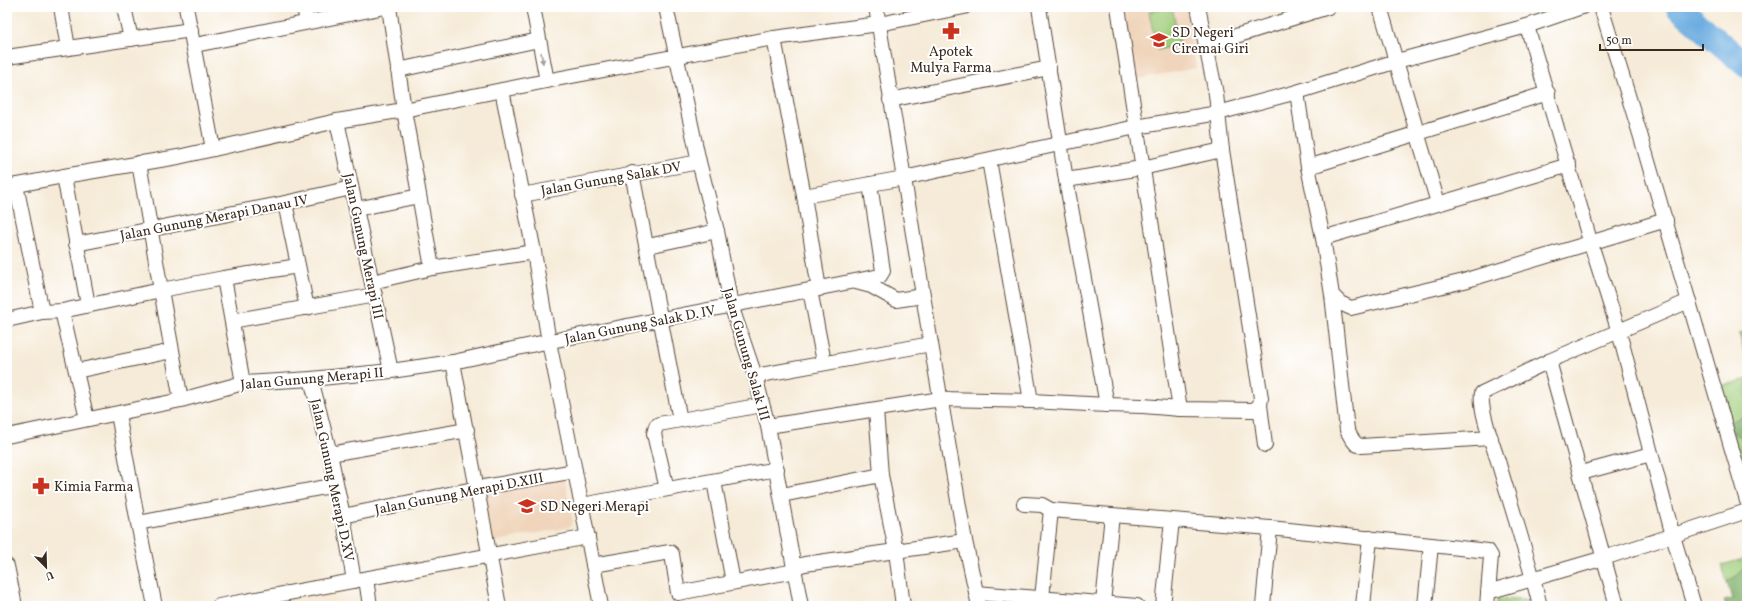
<svg xmlns="http://www.w3.org/2000/svg" width="1754" height="613" font-family="Vollkorn,serif">
<style>
.built{fill:#f0d5bc}
.green{fill:#a1ce7c;stroke:#6e7c4d}
.forest{fill:#80b16c;stroke:#5e6e45}
.lines{fill:none;stroke-linecap:round;stroke-linejoin:round}
.river{stroke:#6dade0;stroke-width:25}
.minor-casing{stroke:#57473a;stroke-width:16}
.minor{stroke:#fff;stroke-width:14}
.oneway{fill:#a79f9a}
.labels{text-anchor:middle;stroke-width:4;stroke-linejoin:round;paint-order:stroke}
.poi-label{font-size:14px;fill:#3b2a1e;stroke:#fff;text-anchor:start}
.street-label{font-size:14px;fill:#3b2a1e;stroke:#fff}
</style>
<rect width="100%" height="100%" fill="#fff"/>
<filter id="ink" filterUnits="userSpaceOnUse"><feTurbulence type="fractalNoise" baseFrequency=".025" numOctaves="2"/><feDisplacementMap in="SourceGraphic" scale="8" xChannelSelector="R" yChannelSelector="G"/><feConvolveMatrix kernelMatrix="1 2 1 2 8 2 1 2 1" color-interpolation-filters="sRGB"/></filter>
<filter id="wash" filterUnits="userSpaceOnUse"><feTurbulence type="fractalNoise" baseFrequency=".012" numOctaves="4" result="noise"/><feDisplacementMap in="SourceGraphic" scale="16" xChannelSelector="R" yChannelSelector="G"/><feGaussianBlur stdDeviation="0.9" result="paint"/><feColorMatrix in="noise" values="0 0 0 0 0 0 0 0 0 0 0 0 0 0 0 0 0 1.4 0 .05"/><feComposite in="paint" operator="in"/></filter>
<g filter="url(#wash)">
<rect width="100%" height="100%" fill="#f6ebd8"/>
<g class="built">
<polygon points="1123,7 1186,7 1196,68 1137,79 1137,77 1135,77"/>
<polygon points="564,476 573,521 570,527 492,542 482,490"/>
</g>
<g class="green">
<polygon points="1172,7 1180,45 1157,50 1149,12"/>
<polygon points="1747,379 1747,419 1740,418 1730,422 1720,387"/>
<polygon points="1732,432 1747,440 1747,490"/>
<path d="M1747 558C1747 570 1736 577 1727 582L1722 565Z"/>
<polygon points="1497,599 1525,600 1525,606 1497,606"/>
</g>
<g class="forest">
<polygon points="1747,332 1747,356 1745,356 1739,334"/>
<polygon points="1740,418 1747,419 1747,440 1732,432 1730,422"/>
<polygon points="1747,564 1747,606 1726,606 1724,601 1732,599 1727,582 1738,575"/>
</g>
<g class="lines">
<polyline class="river" points="1678,7 1747,66"/>
</g>
</g>
<g filter="url(#ink)">
<g class="lines">
<g class="minor-casing">
<g id="minor">
<polyline points="61,7 68,48"/>
<polyline points="124,7 131,39"/>
<polyline points="186,7 213,149"/>
<polyline points="304,7 307,22"/>
<polyline points="389,7 404,110 432,268"/>
<polyline points="533,7 547,81"/>
<polyline points="666,7 699,162 717,231 731,305 755,376 768,426 801,606"/>
<polyline points="876,7 931,344 965,541 979,606"/>
<polyline points="1039,7 1066,180 1107,405"/>
<polyline points="1118,7 1180,409"/>
<polyline points="1380,7 1438,203"/>
<polyline points="1601,7 1640,134 1747,501"/>
<polyline points="1527,26 1591,244 1619,332 1673,536 1694,606"/>
<polyline points="774,38 804,196 819,289"/>
<polyline points="195,45 385,7"/>
<polyline points="1207,45 1328,7"/>
<polyline points="7,57 191,30"/>
<polyline points="398,70 539,40"/>
<polyline points="502,90 534,252 549,342 575,471 601,606"/>
<polyline points="1297,92 1308,167 1323,238 1569,165"/>
<polyline points="890,100 1049,68"/>
<polyline points="337,121 391,371"/>
<polyline points="989,160 1031,401"/>
<polyline points="139,163 161,290 224,278 243,383"/>
<polyline points="1308,167 1548,93"/>
<polyline points="632,173 680,420"/>
<polyline points="64,176 88,305"/>
<polyline points="1066,180 1142,168 1222,150"/>
<polyline points="16,185 42,312"/>
<polyline points="7,187 64,176 178,157 337,121 404,110 556,79 774,38 879,24 964,7"/>
<polyline points="522,195 699,162"/>
<polyline points="804,196 904,178 1136,127 1218,113 1297,92 1397,61 1527,26 1582,7"/>
<polyline points="285,203 307,308"/>
<polyline points="356,209 419,196"/>
<polyline points="1323,238 1332,295 1340,303 1351,308 1464,281 1666,220"/>
<polyline points="76,244 285,203 351,188"/>
<polyline points="648,246 717,231"/>
<polyline points="224,278 298,266"/>
<polyline points="372,282 432,268 534,252"/>
<polyline points="856,282 871,286 896,300 923,296"/>
<polyline points="810,290 824,362"/>
<polyline points="1332,295 1347,430 1352,439 1356,444 1361,446 1491,438"/>
<polyline points="62,311 87,419"/>
<polyline points="7,320 42,312 62,311 161,290 181,400"/>
<polyline points="232,321 375,295"/>
<polyline points="1549,361 1617,606"/>
<polyline points="453,362 499,606"/>
<polyline points="76,371 172,351"/>
<polyline points="755,376 931,344"/>
<polyline points="311,379 330,454 343,516 354,581"/>
<polyline points="1260,405 1265,445"/>
<polyline points="876,410 881,475 896,551 903,606"/>
<polyline points="118,414 138,523 155,606"/>
<polyline points="768,426 941,399 1031,401 1107,405 1143,406 1180,409 1254,410 1260,405 1261,398 1222,150 1216,94 1198,7"/>
<polyline points="7,436 181,400 243,383 311,379 391,371 453,362 536,344 880,276 883,271 870,184"/>
<polyline points="330,454 467,430"/>
<polyline points="1581,473 1651,454"/>
<polyline points="714,481 733,582"/>
<polyline points="667,489 654,434 656,426 659,424 762,405"/>
<polyline points="782,495 881,475"/>
<polyline points="1024,504 1042,505 1051,510 1270,528 1488,551 1491,556 1487,606"/>
<polyline points="582,505 777,469"/>
<polyline points="343,516 478,488 575,471"/>
<polyline points="138,523 336,485"/>
<polyline points="593,565 670,552 672,554 678,593 795,571"/>
<polyline points="7,566 15,606"/>
<polyline points="794,567 805,564 965,541"/>
<polyline points="366,579 370,606"/>
<polyline points="1488,592 1604,558 1747,511"/>
<polyline points="976,593 1137,606"/>
<polyline points="1042,598 1051,510"/>
<polyline points="1103,603 1112,515"/>
<polyline points="219,606 588,537"/>
<polyline points="1163,606 1172,520"/>
<polyline points="1263,606 1270,528"/>
<polyline points="1363,606 1370,538"/>
<polyline points="1425,606 1431,545"/>
<path d="M1540 606C1528 557 1512 509 1498 461 1493 445 1479 409 1482 393L1549 361 1689 301"/>
</g>
</g>
<use href="#minor" class="minor"/>
</g>
<defs><path id="oneway-solid" d="M-6-.8H1V-3.2L6.5 0L1 3.2V.8H-6Z"/></defs>
<use class="oneway" href="#oneway-solid" transform="translate(542 58) rotate(80)"/>
</g>
<defs>
<g id="pharmacy-bare" transform="scale(1.38)"><path d="M-2-6h4v4h4v4h-4v4h-4v-4h-4v-4h4Z" fill="#c8321e" stroke="#fff" stroke-width="2.5" paint-order="stroke"/></g>
<g id="school-bare" transform="scale(1.38)"><path d="M0-5L7-2L0 1L-7-2ZM-4 1L0 2.5L4 1V4Q0 6-4 4Z" fill="#c8321e" stroke="#fff" stroke-width="2.5" paint-order="stroke"/></g>
</defs>
<g fill-rule="evenodd">
<use href="#pharmacy-bare" x="951" y="31"/>
<use href="#school-bare" x="1159" y="40"/>
<use href="#pharmacy-bare" x="41" y="486"/>
<use href="#school-bare" x="527" y="506"/>
</g>
<g class="labels">
<g class="poi-label">
<text x="1172" y="37">SD Negeri<tspan x="1172" dy="16">Ciremai Giri</tspan></text>
<text x="951" y="56" text-anchor="middle">Apotek<tspan x="951" dy="16">Mulya Farma</tspan></text>
<text x="54" y="491">Kimia Farma</text>
<text x="540" y="511">SD Negeri Merapi</text>
</g>
<g class="street-label">
<text transform="translate(611 178) rotate(-10)" y="5">Jalan Gunung Salak DV</text>
<text transform="translate(214 217) rotate(-11)" y="5">Jalan Gunung Merapi Danau IV</text>
<text transform="translate(364 246) rotate(78)" y="5">Jalan Gunung Merapi III</text>
<text transform="translate(640 324) rotate(-11)" y="5">Jalan Gunung Salak D. IV</text>
<text transform="translate(747 354) rotate(74)" y="5">Jalan Gunung Salak III</text>
<text transform="translate(312 378) rotate(-5)" y="5">Jalan Gunung Merapi II</text>
<text transform="translate(333 480) rotate(78)" y="5">Jalan Gunung Merapi D.XV</text>
<text transform="translate(459 493) rotate(-11)" y="5">Jalan Gunung Merapi D.XIII</text>
</g>
</g>
<rect width="1754" height="613" fill="none" stroke="#fff" stroke-width="24"/>
<g transform="translate(46 567) rotate(157)" stroke="#ffffff" stroke-width="3" paint-order="stroke">
<path d="M0-3L7 15L0 10L-7 15Z" fill="#3b2a1e"/>
<text y="-6" font-size="11" font-weight="bold" text-anchor="middle" fill="#3b2a1e">U</text>
</g>
<path d="M1600 44v6h103v-6" fill="none" stroke="#3b2a1e" stroke-width="2"/>
<text x="1606" y="44" font-size="12" fill="#3b2a1e" stroke="#ffffff" stroke-width="3" paint-order="stroke">50 m</text>
</svg>
